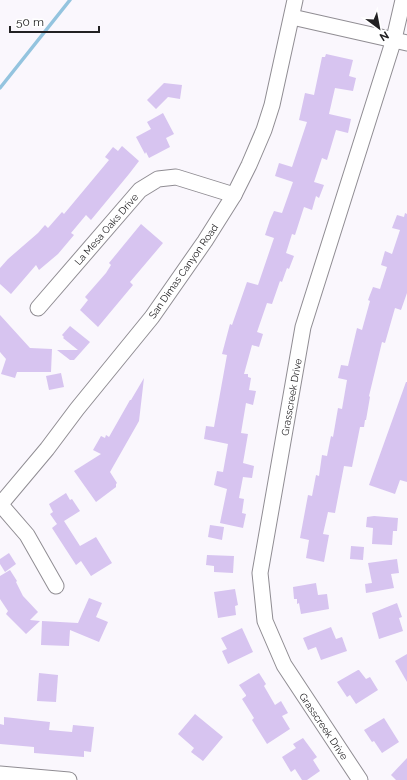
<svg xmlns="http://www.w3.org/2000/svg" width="407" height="780" font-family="Raleway,sans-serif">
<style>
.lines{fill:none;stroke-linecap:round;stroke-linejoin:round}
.stream{stroke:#94c4df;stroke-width:3.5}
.building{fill:#d7c4f0}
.minor-casing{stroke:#908d93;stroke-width:17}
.minor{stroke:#fff;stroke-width:15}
.labels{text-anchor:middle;stroke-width:3.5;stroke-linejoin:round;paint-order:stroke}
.street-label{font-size:10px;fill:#222123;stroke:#fff}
</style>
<rect width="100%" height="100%" fill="#faf7fd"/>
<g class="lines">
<polyline class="stream" points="0,88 70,0"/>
</g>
<g class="building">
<polygon points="326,54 353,60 349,76 356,78 353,91 335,88 329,114 351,119 348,133 336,130 327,160 322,158 314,182 324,185 319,198 316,196 312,210 304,207 295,235 292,234 286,253 294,256 289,269 287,268 282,282 280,281 272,304 267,303 257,332 263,334 259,347 252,345 244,374 248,374 248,377 251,378 249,390 256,391 253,405 246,403 241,433 248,434 243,463 254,466 252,478 243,477 239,498 244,499 242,513 246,514 243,528 220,523 227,489 214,485 217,471 223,472 228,444 204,439 206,426 214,427 227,355 222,354 230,324 232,325 247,282 258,285 274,238 265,235 270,220 274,211 282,213 293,182 275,176 279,163 292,167 307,122 299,120 305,93 314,95 322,57 325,57"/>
<polygon points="164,83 182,85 180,99 168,97 156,109 147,100"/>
<polygon points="163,113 174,134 166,138 170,147 149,158 146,152 145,154 136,137 151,129 147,122"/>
<polygon points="122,146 139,161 129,174 91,220 86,215 71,233 74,235 58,254 39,270 36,265 11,294 0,284 0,268 8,259 38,233 45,225 48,228 62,212 64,214 109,160 105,157 113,147 118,151"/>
<polygon points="405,213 407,214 407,293 401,310 395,308 385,343 382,342 369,396 370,397 366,420 365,420 364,427 360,427 352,467 344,466 335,513 328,512 323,534 329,535 324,562 306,558 309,540 300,538 308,495 312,496 316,475 319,476 322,455 327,456 331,436 333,437 338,408 342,409 347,380 338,378 341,365 348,366 357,328 362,330 370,301 368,300 373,287 380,289 387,267 381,265 385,251 392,254 400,230 392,228 397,215 404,217"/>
<polygon points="141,224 163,243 130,282 133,285 98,327 80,310 88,300 85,297 106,273 111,265 109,263"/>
<polygon points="0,315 30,348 52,349 51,372 17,372 15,378 1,374 6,359 0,352"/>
<polygon points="70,326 90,342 74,360 70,360 57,350 78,350 63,338 64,337 62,335"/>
<polygon points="61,373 64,387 49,390 46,376"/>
<polygon points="144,378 139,421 110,472 117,483 116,484 116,487 96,502 74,471 101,454 93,450 101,436 105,438 106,435 109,437 130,400 131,400"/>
<polygon points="406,382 407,382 407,482 400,480 395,494 369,485"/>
<polygon points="66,493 70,500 72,499 80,511 64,521 80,546 96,537 112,563 91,576 81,561 76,565 52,528 57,524 50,514 53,512 49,504"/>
<polygon points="374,516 398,518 397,531 393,531 392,545 372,544 373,528 366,527 367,517"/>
<polygon points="210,525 224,527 222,540 208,537"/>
<polygon points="351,546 364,547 363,560 350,559"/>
<polygon points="9,553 16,564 5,572 0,564 0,559"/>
<polygon points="207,555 234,556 233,573 214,572 214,566 206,565"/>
<polygon points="397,559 399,573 391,574 394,588 366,593 365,584 372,583 368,563"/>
<polygon points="10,570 17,581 16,582 23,596 38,612 30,620 40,621 26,634 6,614 8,611 0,599 0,576"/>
<polygon points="316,583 318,595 327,594 329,609 301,614 299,603 297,604 297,599 294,599 293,587"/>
<polygon points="235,589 238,605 235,606 236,615 218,618 214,592"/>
<polygon points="89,598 102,603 96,617 108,622 99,642 70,630 69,646 41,645 42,621 78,623"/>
<polygon points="397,603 402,617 399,618 403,631 379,639 372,613"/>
<polygon points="331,627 336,639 342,637 347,651 321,660 316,647 308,650 303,638"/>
<polygon points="242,628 253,652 228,664 222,651 227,649 221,638"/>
<polygon points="407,654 407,682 395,661"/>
<polygon points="358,670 359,670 366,679 370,677 378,690 356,704 350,695 347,697 337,682"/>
<polygon points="39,673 58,675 56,702 37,701"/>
<polygon points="259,673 266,684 264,686 275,705 281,701 288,713 282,716 290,729 267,744 252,720 254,718 242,699 246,696 246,695 239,685"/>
<polygon points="195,714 223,737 203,761 191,752 194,748 178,734"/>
<polygon points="4,717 50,722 49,730 72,732 73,725 94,727 91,752 84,751 84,757 34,753 34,747 0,744 0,724 4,725"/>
<polygon points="384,718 399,742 382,753 374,741 372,742 364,730"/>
<polygon points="303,738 317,757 313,760 320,771 307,780 302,780 295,769 291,772 282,757 296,748 293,744"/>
<polygon points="407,758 407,780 396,780 391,775"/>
</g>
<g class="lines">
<g class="minor-casing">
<g id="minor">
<polyline points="292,17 407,43"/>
<polyline points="38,308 140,190 158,179 176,177 234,195"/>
<polyline points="0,505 47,449 77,409 152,317 205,241 234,195 249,165 264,130 272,105 295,0"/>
<polyline points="1,505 27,535 56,586"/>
<polyline points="0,774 69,780"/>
<polyline points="360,780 284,665 265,621 260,573 303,327 394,39 403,0"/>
</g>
</g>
<use href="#minor" class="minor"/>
</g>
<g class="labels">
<g class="street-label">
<text transform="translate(106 229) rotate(-49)" y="4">La Mesa Oaks Drive</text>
<text transform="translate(183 271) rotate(-55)" y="4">San Dimas Canyon Road</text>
<text transform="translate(291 397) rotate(-80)" y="4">Grasscreek Drive</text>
<text transform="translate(324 726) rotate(56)" y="4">Grasscreek Drive</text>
</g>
</g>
<g transform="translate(379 28) rotate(148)" stroke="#ffffff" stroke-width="3" paint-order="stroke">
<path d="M0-3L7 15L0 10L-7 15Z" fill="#222123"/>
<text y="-6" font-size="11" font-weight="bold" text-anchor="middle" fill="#222123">N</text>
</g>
<path d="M10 26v6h89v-6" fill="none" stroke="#222123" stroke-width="2"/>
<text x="16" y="26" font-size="12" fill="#222123" stroke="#ffffff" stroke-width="3" paint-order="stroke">50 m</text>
</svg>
